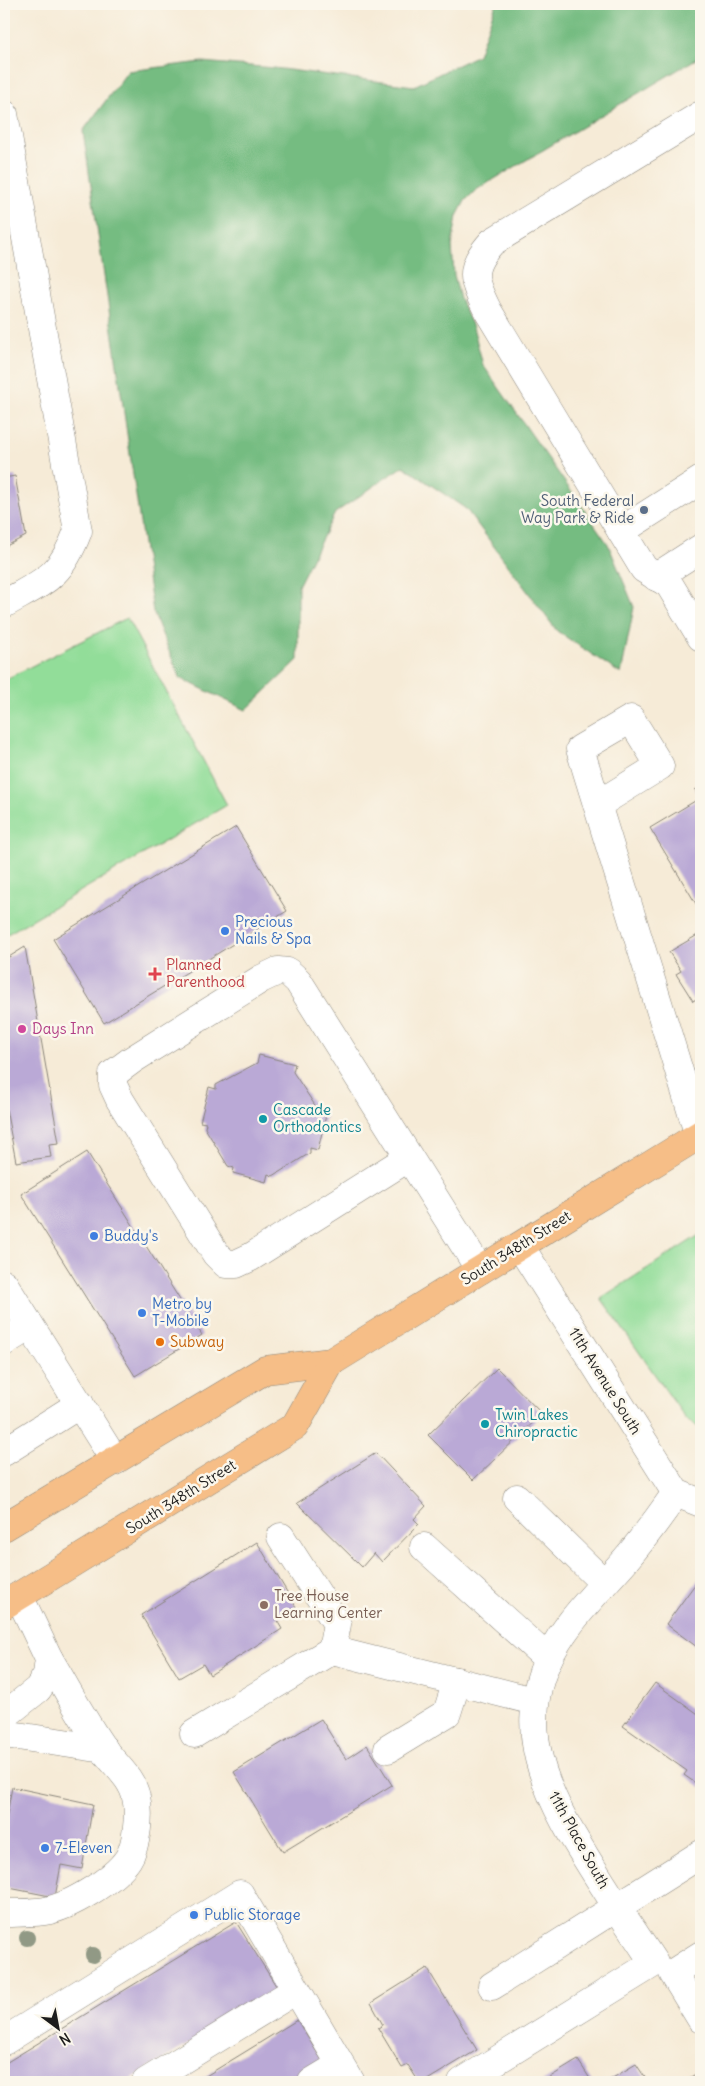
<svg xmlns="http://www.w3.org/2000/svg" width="705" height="2086" font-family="Delius,sans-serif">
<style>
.green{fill:#92dd99;stroke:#577c5a}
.forest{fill:#75bc81;stroke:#486c4e}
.building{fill:#baa9d6}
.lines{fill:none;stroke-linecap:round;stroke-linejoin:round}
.minor-casing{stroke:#89847a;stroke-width:29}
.major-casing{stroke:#89847a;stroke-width:29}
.minor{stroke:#fff;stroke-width:28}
.major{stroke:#f6be87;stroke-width:28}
.tree{fill:#919985}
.service-dot{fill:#5c6f8a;stroke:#fbf7ec;stroke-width:2}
.shop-dot{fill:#3f7fe0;stroke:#fbf7ec;stroke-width:2}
.health-dot{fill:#e0444e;stroke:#fbf7ec;stroke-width:2}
.hotel-dot{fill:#d1479c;stroke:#fbf7ec;stroke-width:2}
.culture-dot{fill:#0f9aa8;stroke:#fbf7ec;stroke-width:2}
.food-dot{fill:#e8710a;stroke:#fbf7ec;stroke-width:2}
.education-dot{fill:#8d6e63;stroke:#fbf7ec;stroke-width:2}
.labels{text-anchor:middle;stroke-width:5;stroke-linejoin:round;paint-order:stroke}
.service-label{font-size:15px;fill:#4e5e75;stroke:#fbf7ec;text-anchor:end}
.shop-label{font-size:15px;fill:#366cbe;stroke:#fbf7ec;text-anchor:start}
.health-label{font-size:15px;fill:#be3a42;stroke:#fbf7ec;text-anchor:start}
.hotel-label{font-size:15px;fill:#b23c85;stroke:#fbf7ec;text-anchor:start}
.culture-label{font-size:15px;fill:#0d838f;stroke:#fbf7ec;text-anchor:start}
.street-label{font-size:15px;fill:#1c1c1c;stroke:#fbf7ec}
.food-label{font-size:15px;fill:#c56008;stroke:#fbf7ec;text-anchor:start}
.education-label{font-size:15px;fill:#785e54;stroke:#fbf7ec;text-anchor:start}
</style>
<rect width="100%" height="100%" fill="#fbf7ec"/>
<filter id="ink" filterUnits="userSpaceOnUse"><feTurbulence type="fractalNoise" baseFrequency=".02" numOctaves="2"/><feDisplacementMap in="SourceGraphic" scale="10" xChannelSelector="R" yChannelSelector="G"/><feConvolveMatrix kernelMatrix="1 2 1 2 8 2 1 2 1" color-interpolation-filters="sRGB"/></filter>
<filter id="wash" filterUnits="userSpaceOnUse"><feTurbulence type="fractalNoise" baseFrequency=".0096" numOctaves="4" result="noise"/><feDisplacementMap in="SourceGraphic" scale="20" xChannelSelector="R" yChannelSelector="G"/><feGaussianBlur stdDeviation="1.12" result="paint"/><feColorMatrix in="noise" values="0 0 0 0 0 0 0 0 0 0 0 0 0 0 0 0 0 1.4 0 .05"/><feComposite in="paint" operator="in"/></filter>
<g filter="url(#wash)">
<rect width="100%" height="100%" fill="#f6ebd7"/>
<g class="green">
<polygon points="127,618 227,805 4,936 4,680"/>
<polygon points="701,1234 701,1429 686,1419 601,1298"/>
</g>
<polygon class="forest" points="496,4 701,4 701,56 476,190 465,201 457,216 452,246 454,275 460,299 473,327 483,365 608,544 634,607 621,674 557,631 466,509 403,466 335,513 298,586 298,660 246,710 180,678 153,612 83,131 128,71 202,62 274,68 414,86 478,55"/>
<g id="blocks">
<g class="building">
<polygon points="15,476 26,536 4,547 4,478"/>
<polygon points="701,786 701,912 650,828 700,798 695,790"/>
<polygon points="236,827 287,911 104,1023 53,939"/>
<polygon points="701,933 701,1005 698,998 693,1001 676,974 681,971 669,952"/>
<polygon points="25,947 59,1143 49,1144 51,1157 16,1162 4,1098 4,960"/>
<polygon points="259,1055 295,1064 293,1072 318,1110 317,1115 326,1115 318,1150 310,1148 310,1153 273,1176 268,1174 266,1182 233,1173 234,1168 228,1166 205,1128 206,1123 200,1122 209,1087 216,1089 216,1085 257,1063"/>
<polygon points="87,1152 202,1335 135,1376 21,1194"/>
<polygon points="497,1368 542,1414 473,1480 428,1435"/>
<polygon points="376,1453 426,1506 414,1519 419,1524 382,1562 374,1553 362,1567 297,1503"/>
<polygon points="257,1542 296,1607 276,1619 282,1629 210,1675 203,1664 179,1678 141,1615"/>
<polygon points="701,1576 701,1650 666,1624"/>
<polygon points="655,1683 701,1716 701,1787 684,1775 687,1771 623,1726"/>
<polygon points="321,1719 346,1759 367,1745 392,1785 283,1852 234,1772"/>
<polygon points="12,1787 93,1804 82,1869 61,1865 55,1897 4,1887 4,1831"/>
<polygon points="236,1922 278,1989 126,2082 4,2082 4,2064"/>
<polygon points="427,1968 477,2050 424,2082 419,2082 408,2065 402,2068 378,2028 383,2025 371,2003"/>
<polygon points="297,2020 326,2067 300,2082 196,2082"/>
<polygon points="578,2060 592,2082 542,2082"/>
<polygon points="636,2064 648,2082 606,2082"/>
<polygon points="701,2071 701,2082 682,2082"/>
</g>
</g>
</g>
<g filter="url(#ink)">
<use href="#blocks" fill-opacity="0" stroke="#89847a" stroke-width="1"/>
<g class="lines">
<g class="minor-casing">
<g id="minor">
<path d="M4 114 78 531C60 578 46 580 4 604"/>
<path d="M701 115 492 242C467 270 473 281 488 311L644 569 669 584 701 637"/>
<polyline points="621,531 701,480"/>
<polyline points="656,577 701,548"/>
<polyline points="597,805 660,766 631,719 580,749 699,1136"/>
<polyline points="408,1158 251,1257 236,1264 226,1264 216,1254 120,1100 113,1085 113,1074 132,1060 261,979 278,971 288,972 298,981 480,1270"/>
<polyline points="520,1246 676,1493 701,1503"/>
<polyline points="4,1284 115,1461"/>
<polyline points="4,1342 30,1326"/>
<polyline points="4,1452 80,1404"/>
<polyline points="517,1498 604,1583"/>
<polyline points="281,1537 337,1624 332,1650"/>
<polyline points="424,1547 548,1659"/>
<polyline points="4,1716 38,1689 47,1675 49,1659 19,1596"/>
<polyline points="4,1734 104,1749"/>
<polyline points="194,1734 332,1650 534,1701"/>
<polyline points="388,1749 447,1713 457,1681"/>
<path d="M4 1913C17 1913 32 1913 45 1911 69 1907 114 1880 128 1859 137 1845 140 1813 136 1797 132 1778 115 1765 104 1750 84 1722 67 1689 49 1659"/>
<polyline points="701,1955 673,1973 701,2019"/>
<path d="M492 1986 617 1907C560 1816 491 1728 569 1625 586 1602 607 1581 626 1559 644 1538 660 1516 676 1493"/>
<polyline points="4,2041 240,1894 351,2082"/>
<polyline points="146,2082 296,1990"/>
<polyline points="312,2082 340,2065"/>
<polyline points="462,2082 654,1963 617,1907 701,1854"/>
</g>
</g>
<g class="major-casing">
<g id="major">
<polyline points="4,1527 265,1370 331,1362 701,1134"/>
<polyline points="4,1605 295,1426 331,1362"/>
</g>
</g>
<use href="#minor" class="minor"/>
<use href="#major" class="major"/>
</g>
<g class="tree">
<circle cx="27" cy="1938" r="8"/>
<circle cx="93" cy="1955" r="8"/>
</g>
</g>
<circle class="service-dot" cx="644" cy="510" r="5"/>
<g class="shop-dot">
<circle cx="225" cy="931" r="5"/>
<circle cx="94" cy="1236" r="5"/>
<circle cx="142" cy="1313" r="5"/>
<circle cx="45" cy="1848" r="5"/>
<circle cx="194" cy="1915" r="5"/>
</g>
<path class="health-dot" d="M152.5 966.5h5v5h5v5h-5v5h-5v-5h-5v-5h5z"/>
<circle class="hotel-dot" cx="22" cy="1029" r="5"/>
<g class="culture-dot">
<circle cx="263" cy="1119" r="5"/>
<circle cx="485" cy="1424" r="5"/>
</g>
<circle class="food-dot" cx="160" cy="1342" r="5"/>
<circle class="education-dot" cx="264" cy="1605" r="5"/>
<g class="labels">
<g class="service-label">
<text x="634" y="506">South Federal<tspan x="634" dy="17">Way Park &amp; Ride</tspan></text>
</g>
<g class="shop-label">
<text x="235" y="927">Precious<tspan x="235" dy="17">Nails &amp; Spa</tspan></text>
<text x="104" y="1241">Buddy's</text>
<text x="152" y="1309">Metro by<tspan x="152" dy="17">T-Mobile</tspan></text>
<text x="55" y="1853">7-Eleven</text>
<text x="204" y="1920">Public Storage</text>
</g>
<g class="health-label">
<text x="166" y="970">Planned<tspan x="166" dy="17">Parenthood</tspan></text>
</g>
<g class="hotel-label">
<text x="32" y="1034">Days Inn</text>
</g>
<g class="culture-label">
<text x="273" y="1115">Cascade<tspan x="273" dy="17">Orthodontics</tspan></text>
<text x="495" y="1420">Twin Lakes<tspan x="495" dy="17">Chiropractic</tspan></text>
</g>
<g class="street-label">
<text transform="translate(516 1248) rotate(-32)" y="5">South 348th Street</text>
<text transform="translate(605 1381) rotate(58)" y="5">11th Avenue South</text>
<text transform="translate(181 1497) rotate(-32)" y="5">South 348th Street</text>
<text transform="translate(579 1840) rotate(61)" y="5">11th Place South</text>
</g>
<g class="food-label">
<text x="170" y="1347">Subway</text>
</g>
<g class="education-label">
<text x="274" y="1601">Tree House<tspan x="274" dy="17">Learning Center</tspan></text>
</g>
</g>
<rect width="705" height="2086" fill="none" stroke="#fbf7ec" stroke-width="20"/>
<g transform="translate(58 2028) rotate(148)" stroke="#fbf7ec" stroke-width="4" paint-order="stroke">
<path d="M0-4L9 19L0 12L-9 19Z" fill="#1c1c1c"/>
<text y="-8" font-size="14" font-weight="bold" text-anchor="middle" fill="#1c1c1c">N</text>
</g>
</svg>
